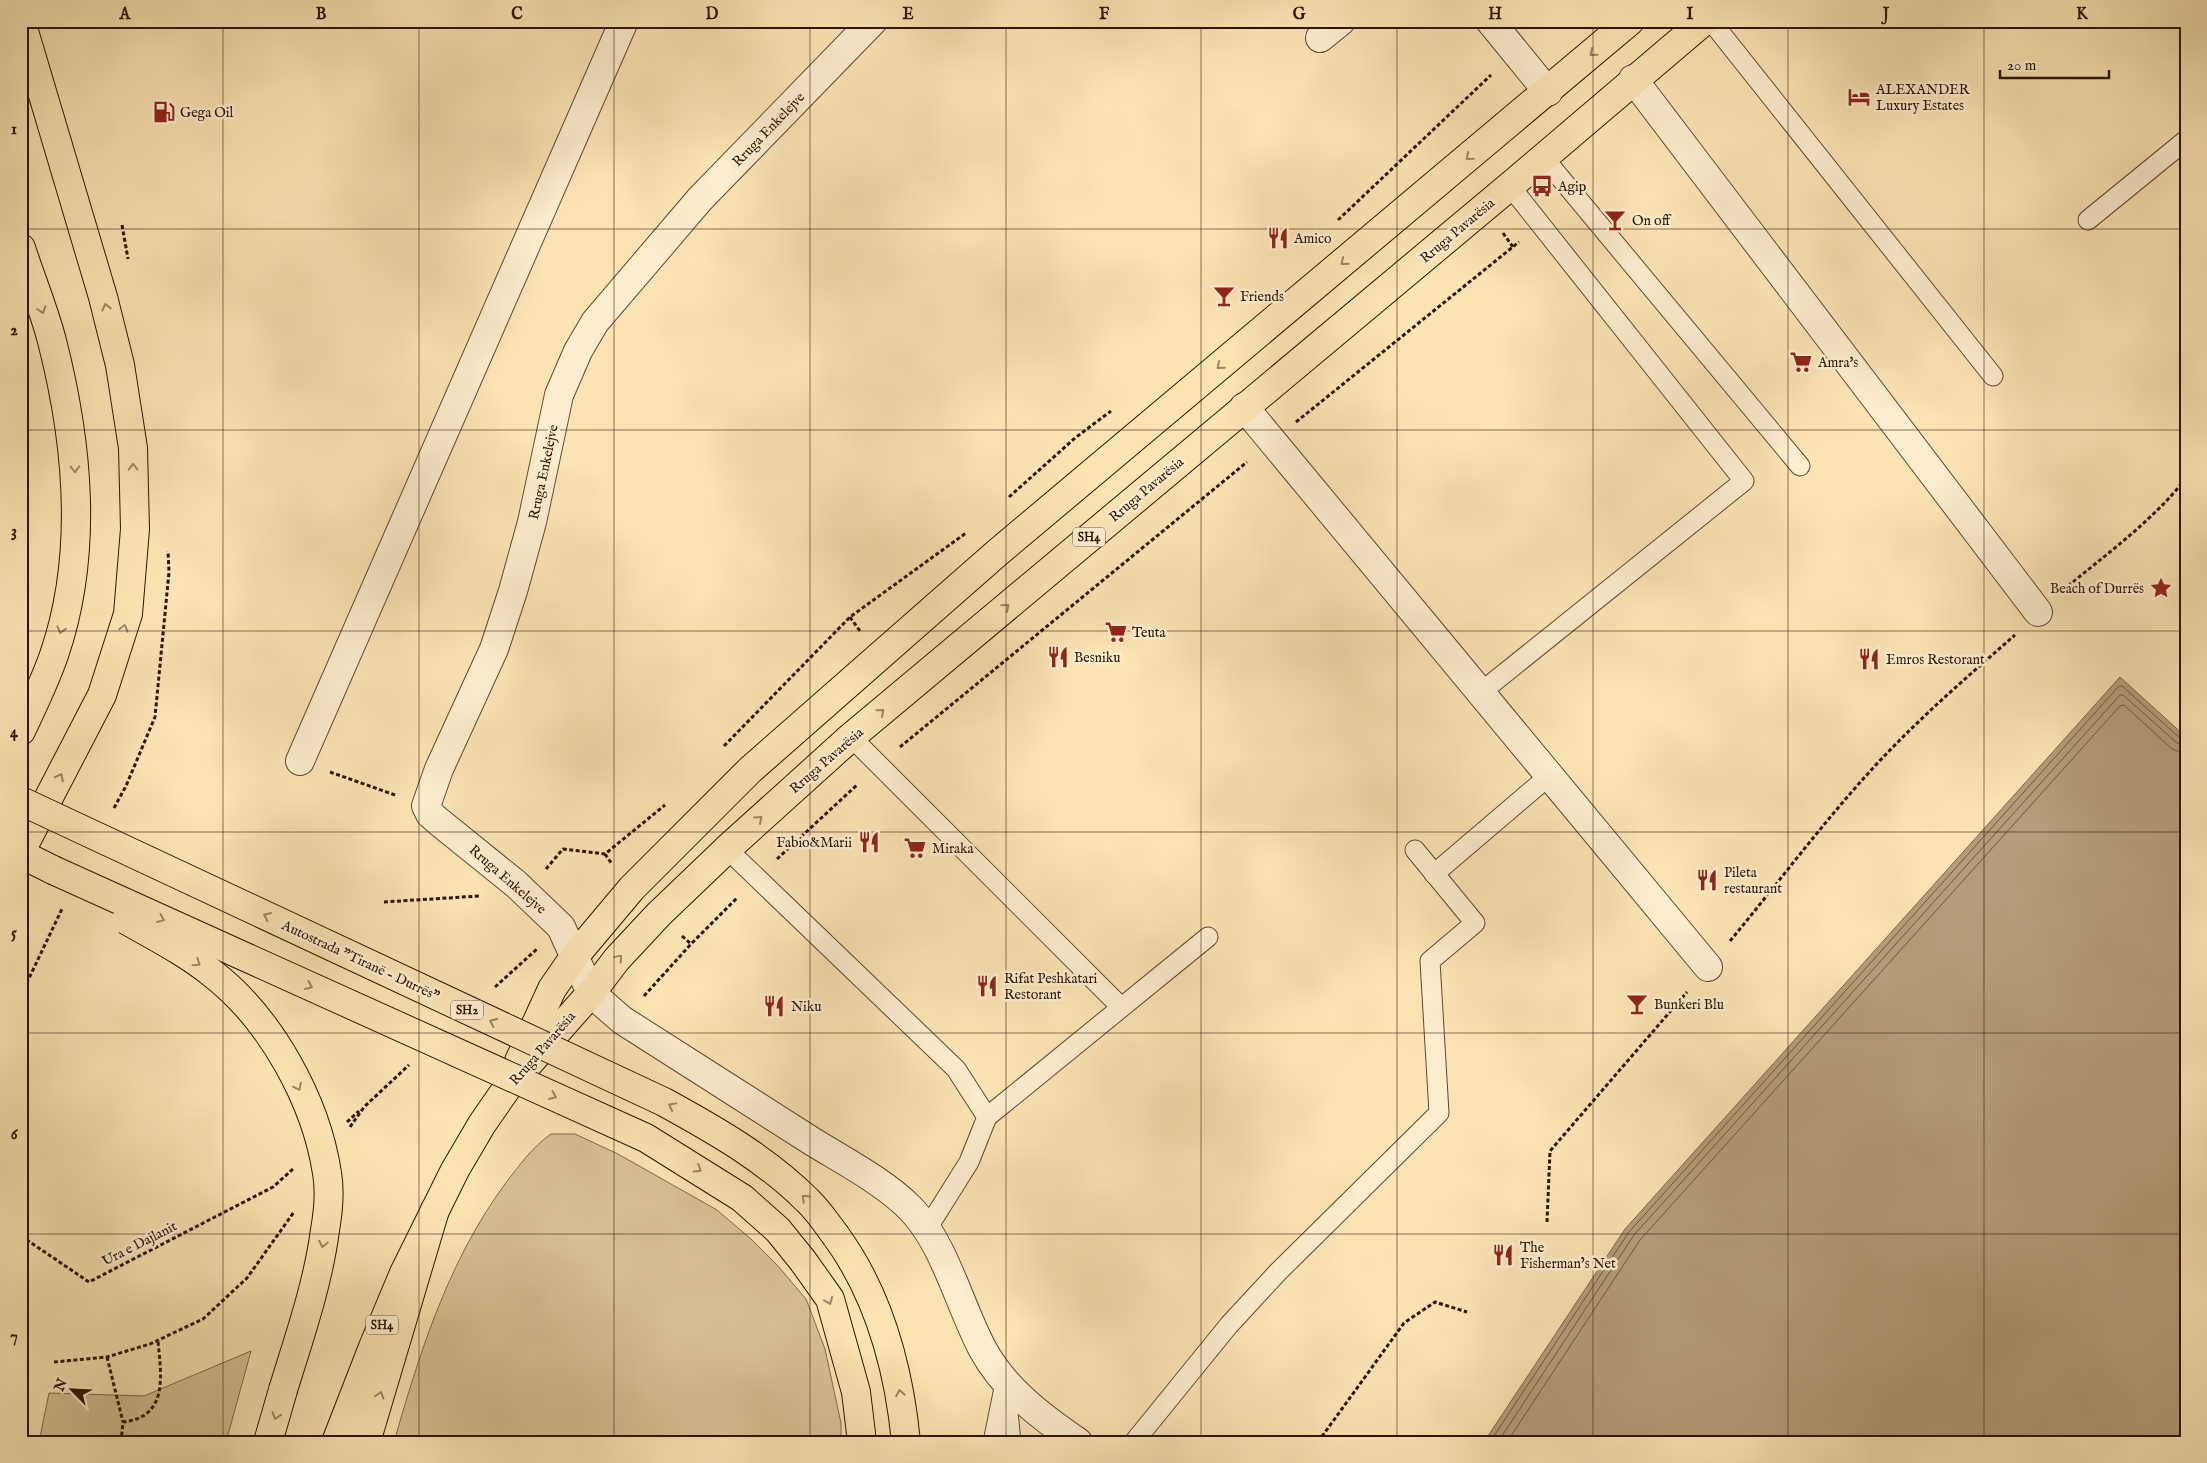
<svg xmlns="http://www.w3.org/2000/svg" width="2207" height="1463" font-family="'IM FELL English',serif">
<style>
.green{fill:#d8c095;stroke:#826a4c}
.water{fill:#b49d78;stroke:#7d664a}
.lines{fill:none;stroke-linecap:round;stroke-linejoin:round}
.shore{stroke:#70583e;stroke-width:1}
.lane-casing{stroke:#5f4830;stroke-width:21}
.street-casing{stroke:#5f4830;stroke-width:30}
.primary-casing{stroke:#2b1404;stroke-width:30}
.highway-casing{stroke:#2b1404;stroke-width:30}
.path{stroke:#2b1404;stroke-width:3;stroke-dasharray:4 2.5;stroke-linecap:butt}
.lane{stroke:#fcedce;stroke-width:19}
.street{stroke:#fcedce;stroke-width:28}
.primary{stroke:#fbe3b3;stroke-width:28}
.highway{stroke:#fbe3b3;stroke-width:28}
.highway-bridge-casing{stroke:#2b1404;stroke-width:30;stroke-linecap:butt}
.highway-bridge{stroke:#fbe3b3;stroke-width:28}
.oneway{stroke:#9d8664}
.grid{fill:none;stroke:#2b1404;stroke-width:1;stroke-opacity:0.55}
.labels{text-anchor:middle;stroke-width:5;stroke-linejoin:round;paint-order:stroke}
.shield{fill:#fcedce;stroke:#6a5541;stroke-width:1}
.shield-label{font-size:12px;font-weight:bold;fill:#2b1404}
.poi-label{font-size:14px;fill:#2b1404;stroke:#fcedce;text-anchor:start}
.street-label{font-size:14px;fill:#2b1404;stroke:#fcedce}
.neatline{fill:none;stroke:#2b1404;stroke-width:2}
.grid-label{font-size:16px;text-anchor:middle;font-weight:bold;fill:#2b1404}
</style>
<rect width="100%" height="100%" fill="#fbe3b3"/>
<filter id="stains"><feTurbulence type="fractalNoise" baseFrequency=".004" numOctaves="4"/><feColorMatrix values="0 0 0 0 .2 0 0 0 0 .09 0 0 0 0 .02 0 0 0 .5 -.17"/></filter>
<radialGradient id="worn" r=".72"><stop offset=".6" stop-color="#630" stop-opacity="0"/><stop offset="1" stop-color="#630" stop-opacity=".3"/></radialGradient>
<g class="green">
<path d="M551 1134H575L618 1154 717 1210 751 1239 778 1266 806 1299 825 1349 841 1423V1442H394C420 1351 449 1260 505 1184 519 1166 532 1147 551 1134Z"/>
<polygon points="251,1351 226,1442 39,1442 49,1393 144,1396"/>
</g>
<polygon class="water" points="2120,677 2186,737 2186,1442 1484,1442 1625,1229"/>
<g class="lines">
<g class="shore">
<polyline points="1490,1442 1629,1232 2119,686 2122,686 2181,739 2186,740"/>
<polyline points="1498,1442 1634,1235 2120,695 2123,695 2177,743 2186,746"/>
<polyline points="1507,1442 1640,1240 2120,706 2124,705 2172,749 2186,754"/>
</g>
<g class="lane-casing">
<g id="lane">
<polyline points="1711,21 1993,376"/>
<polyline points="1543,157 1800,466"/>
<polyline points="2088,220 2186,140"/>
<polyline points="1480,693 1744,481 1510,186"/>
<polyline points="851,737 1121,1007"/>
<polyline points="727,849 956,1069 987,1117 969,1162 927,1229"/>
<polyline points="1434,874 1550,775"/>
<polyline points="987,1117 1208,937"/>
<polyline points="1007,1402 1011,1442"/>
<polyline points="993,1442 1005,1383"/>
<polyline points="1134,1442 1229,1325 1278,1272 1439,1113 1430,961 1475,923 1415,850"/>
</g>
</g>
<g class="street-casing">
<g id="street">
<path d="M873 21 700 199 595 322 578 351 559 395 532 522 513 591 494 649 439 769 426 806 430 814 438 821 516 884 561 927 591 993 622 1020C685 1060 747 1100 810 1140 842 1160 883 1181 910 1208 944 1242 959 1304 982 1348 1003 1388 1041 1417 1078 1442"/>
<polyline points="1490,21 1548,92"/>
<polyline points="1320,38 1341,21"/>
<polyline points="1633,79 2038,612"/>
<polyline points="1244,407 1708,967"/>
<polyline points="300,761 624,21"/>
</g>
</g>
<g class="primary-casing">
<g id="primary">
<path d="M21 248C31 279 44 310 52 341 78 443 89 553 54 655 45 681 33 706 21 731"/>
<polyline points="21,851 102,695 128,614 135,529 133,448 120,365 103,297 21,21"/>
<polyline points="519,1061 552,989 574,957 632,888 750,770 997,553 1630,21"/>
<polyline points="336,1442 373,1347 404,1273 455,1170 482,1124 507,1088 591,993 617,959 659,914 727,849 851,737 1510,186 1704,21"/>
</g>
</g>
<g class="highway-casing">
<g id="highway">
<polyline points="21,854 53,870"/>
<path d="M836 1236C879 1295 899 1370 906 1442"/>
<polyline points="803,1261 830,1299 856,1392 862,1442"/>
<polyline points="268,1442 283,1390"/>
<polyline points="366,1442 435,1210"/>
</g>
</g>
<g class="path">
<polyline points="1338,220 1491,75"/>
<polyline points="122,225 128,259"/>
<polyline points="1503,233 1513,247"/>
<polyline points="1296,422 1519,242"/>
<polyline points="1009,497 1075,438 1111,411"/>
<path d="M2063 590C2103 557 2155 519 2186 478"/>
<polyline points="850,617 860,631"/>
<polyline points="724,746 850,617 966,533"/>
<polyline points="900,747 1247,462"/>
<polyline points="330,772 395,795"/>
<polyline points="114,808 126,786 155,717 169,572 168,551"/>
<polyline points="605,854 612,864"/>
<polyline points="777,859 858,784"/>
<polyline points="546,869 563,849 605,854 665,805"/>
<polyline points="384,902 479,896"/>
<polyline points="682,936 691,944"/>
<path d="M1730 941C1784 876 1835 806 1894 746 1932 707 1974 671 2015 635"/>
<polyline points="495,987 537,949"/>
<polyline points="21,995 62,909"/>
<polyline points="644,996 691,944 738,897"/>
<polyline points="347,1122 359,1111"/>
<polyline points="350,1127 364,1107 409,1065"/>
<polyline points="1547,1222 1550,1151 1687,992"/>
<polyline points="21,1236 89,1282 273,1187 293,1169"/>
<polyline points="107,1357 123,1422"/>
<polyline points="54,1362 107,1357 150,1344 203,1319 247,1278 294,1212"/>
<path d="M121 1442 123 1422C169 1417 161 1375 158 1341"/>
<polyline points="1318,1442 1404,1323 1435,1302 1467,1312"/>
</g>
<use href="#lane" class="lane"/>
<use href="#street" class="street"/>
<use href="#primary" class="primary"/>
<use href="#highway" class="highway"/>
<g class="highway-bridge-casing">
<g id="highway-bridge">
<path d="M21 801 664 1102C715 1130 766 1159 807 1200 818 1210 827 1224 836 1236"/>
<polyline points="53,870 646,1138 742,1198 778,1230 803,1261"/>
<path d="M126 920C156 937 187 953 213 974 271 1019 316 1101 327 1173 330 1190 328 1213 325 1230 318 1284 299 1338 283 1390"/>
</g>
</g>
<use href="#highway-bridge" class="highway-bridge"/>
</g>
<defs><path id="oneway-chevron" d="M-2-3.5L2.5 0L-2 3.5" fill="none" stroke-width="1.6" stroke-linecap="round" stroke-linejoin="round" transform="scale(1.25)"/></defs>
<g class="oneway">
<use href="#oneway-chevron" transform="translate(1593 53) rotate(139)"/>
<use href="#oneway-chevron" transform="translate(1469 157) rotate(140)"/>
<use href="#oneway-chevron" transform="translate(1344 262) rotate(140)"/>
<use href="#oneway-chevron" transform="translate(106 307) rotate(-104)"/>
<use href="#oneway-chevron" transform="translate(42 310) rotate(72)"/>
<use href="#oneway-chevron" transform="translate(1220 366) rotate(140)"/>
<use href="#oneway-chevron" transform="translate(133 467) rotate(-91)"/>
<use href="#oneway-chevron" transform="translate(75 469) rotate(88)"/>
<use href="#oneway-chevron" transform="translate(1006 607) rotate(-40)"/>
<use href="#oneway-chevron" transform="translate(124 628) rotate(-74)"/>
<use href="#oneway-chevron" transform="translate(61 630) rotate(105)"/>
<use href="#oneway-chevron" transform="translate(881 712) rotate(-40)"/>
<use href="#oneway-chevron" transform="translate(60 777) rotate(-63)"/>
<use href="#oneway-chevron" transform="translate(759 819) rotate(-42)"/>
<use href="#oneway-chevron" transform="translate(267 916) rotate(-155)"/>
<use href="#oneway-chevron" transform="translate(161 919) rotate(24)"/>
<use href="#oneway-chevron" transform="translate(619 958) rotate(-49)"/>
<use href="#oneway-chevron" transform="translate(197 963) rotate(34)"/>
<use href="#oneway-chevron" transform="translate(309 986) rotate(24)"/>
<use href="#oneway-chevron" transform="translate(493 1022) rotate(-155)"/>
<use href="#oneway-chevron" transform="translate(298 1087) rotate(64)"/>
<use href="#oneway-chevron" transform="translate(553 1096) rotate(24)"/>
<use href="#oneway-chevron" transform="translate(672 1106) rotate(-151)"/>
<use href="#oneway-chevron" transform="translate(698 1169) rotate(32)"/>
<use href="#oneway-chevron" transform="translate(805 1198) rotate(-136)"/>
<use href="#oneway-chevron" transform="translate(323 1244) rotate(101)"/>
<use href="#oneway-chevron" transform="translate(829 1301) rotate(67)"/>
<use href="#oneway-chevron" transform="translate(900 1393) rotate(-100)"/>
<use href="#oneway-chevron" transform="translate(380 1395) rotate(-74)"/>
<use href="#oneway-chevron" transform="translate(276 1416) rotate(107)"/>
</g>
<path class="grid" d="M223 21V1442M419 21V1442M614 21V1442M810 21V1442M1006 21V1442M1201 21V1442M1397 21V1442M1593 21V1442M1788 21V1442M1984 21V1442M21 229H2186M21 430H2186M21 631H2186M21 832H2186M21 1033H2186M21 1234H2186"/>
<defs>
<g id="hotel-bare" transform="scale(1.725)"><path d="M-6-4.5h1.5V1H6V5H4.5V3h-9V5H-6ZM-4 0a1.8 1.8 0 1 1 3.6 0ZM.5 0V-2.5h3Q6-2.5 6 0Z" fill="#8f2418" stroke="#fcedce" stroke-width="2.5" paint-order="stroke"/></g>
<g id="fuel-bare" transform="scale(1.725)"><path d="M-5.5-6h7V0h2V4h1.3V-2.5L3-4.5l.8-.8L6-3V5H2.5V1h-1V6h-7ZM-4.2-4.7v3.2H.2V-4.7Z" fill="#8f2418" stroke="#fcedce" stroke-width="2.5" paint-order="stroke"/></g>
<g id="bus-bare" transform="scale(1.725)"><path d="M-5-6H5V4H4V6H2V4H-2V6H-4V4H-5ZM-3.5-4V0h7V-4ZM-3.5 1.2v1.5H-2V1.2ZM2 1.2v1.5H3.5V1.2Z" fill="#8f2418" stroke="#fcedce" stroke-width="2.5" paint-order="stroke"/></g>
<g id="bar-bare" transform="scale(1.725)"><path d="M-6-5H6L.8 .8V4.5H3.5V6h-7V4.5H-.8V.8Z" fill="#8f2418" stroke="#fcedce" stroke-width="2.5" paint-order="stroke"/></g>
<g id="restaurant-bare" transform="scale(1.725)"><path d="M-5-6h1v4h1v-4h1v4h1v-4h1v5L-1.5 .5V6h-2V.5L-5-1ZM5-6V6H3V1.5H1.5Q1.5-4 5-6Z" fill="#8f2418" stroke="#fcedce" stroke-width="2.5" paint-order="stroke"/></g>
<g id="supermarket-bare" transform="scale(1.725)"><path d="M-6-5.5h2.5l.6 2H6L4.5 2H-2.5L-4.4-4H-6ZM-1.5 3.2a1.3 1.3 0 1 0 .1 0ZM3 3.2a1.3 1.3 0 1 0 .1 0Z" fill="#8f2418" stroke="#fcedce" stroke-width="2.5" paint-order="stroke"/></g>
<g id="sight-bare" transform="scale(1.725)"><path d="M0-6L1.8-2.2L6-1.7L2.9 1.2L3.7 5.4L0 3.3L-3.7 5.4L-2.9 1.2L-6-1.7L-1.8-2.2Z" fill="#8f2418" stroke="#fcedce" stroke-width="2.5" paint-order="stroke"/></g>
</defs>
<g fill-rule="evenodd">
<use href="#hotel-bare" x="1859" y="97"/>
<use href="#fuel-bare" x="164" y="112"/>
<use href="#bus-bare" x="1542" y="186"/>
<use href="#bar-bare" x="1615" y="220"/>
<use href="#restaurant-bare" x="1278" y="238"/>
<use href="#bar-bare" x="1224" y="296"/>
<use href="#supermarket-bare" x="1801" y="362"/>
<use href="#sight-bare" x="2161" y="588"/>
<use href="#supermarket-bare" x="1116" y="632"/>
<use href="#restaurant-bare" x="1058" y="657"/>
<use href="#restaurant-bare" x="1869" y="659"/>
<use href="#restaurant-bare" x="869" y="842"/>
<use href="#supermarket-bare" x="915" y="848"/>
<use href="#restaurant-bare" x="1707" y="880"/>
<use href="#restaurant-bare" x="987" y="986"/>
<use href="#bar-bare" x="1637" y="1004"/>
<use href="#restaurant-bare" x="774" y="1006"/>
<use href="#restaurant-bare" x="1503" y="1255"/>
</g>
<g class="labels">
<g class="shield">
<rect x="1073" y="527.5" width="32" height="19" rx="4"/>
<rect x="451" y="1000.5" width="32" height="19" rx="4"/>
<rect x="366" y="1315.5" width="32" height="19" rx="4"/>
</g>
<g class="shield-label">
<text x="1089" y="541">SH4</text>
<text x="467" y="1014">SH2</text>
<text x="382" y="1329">SH4</text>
</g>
<g class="poi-label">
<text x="1876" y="94">ALEXANDER<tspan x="1876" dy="16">Luxury Estates</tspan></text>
<text x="180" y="117">Gega Oil</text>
<text x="1558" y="191">Agip</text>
<text x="1632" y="225">On off</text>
<text x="1294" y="243">Amico</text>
<text x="1240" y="301">Friends</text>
<text x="1818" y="367">Amra's</text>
<text x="2144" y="593" text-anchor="end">Beach of Durrës</text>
<text x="1132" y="637">Teuta</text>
<text x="1074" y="662">Besniku</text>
<text x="1886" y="664">Emros Restorant</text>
<text x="852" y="847" text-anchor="end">Fabio&amp;Marii</text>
<text x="932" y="853">Miraka</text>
<text x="1724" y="877">Pileta<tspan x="1724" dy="16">restaurant</tspan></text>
<text x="1004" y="983">Rifat Peshkatari<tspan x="1004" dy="16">Restorant</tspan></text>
<text x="1654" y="1009">Bunkeri Blu</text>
<text x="791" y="1011">Niku</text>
<text x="1520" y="1252">The<tspan x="1520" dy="16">Fisherman’s Net</tspan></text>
</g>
<g class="street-label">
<text transform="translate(768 129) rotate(-46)" y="5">Rruga Enkelejve</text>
<text transform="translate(1457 230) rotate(-40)" y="5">Rruga Pavarësia</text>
<text transform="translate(543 472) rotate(-78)" y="5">Rruga Enkelejve</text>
<text transform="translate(1146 489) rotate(-40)" y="5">Rruga Pavarësia</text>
<text transform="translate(826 760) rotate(-41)" y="5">Rruga Pavarësia</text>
<text transform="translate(508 879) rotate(41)" y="5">Rruga Enkelejve</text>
<text transform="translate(361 960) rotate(25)" y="5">Autostrada "Tiranë - Durrës"</text>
<text transform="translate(542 1048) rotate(-49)" y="5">Rruga Pavarësia</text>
<text transform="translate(139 1243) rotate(-27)" y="5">Ura e Dajlanit</text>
</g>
</g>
<rect width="2207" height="1463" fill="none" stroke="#fbe3b3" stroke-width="55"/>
<g transform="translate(72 1390) rotate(294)" stroke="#fcedce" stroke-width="4" paint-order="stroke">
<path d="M0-4L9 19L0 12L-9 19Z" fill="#2b1404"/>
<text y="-8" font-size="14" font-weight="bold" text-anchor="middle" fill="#2b1404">N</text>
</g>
<path d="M2000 70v8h109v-8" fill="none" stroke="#2b1404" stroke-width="2.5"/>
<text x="2007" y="70" font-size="15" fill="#2b1404" stroke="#fcedce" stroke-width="4" paint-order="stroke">20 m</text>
<rect x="28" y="28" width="2152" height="1408" class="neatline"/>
<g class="grid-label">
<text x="125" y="19">A</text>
<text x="321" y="19">B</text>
<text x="517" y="19">C</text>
<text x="712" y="19">D</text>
<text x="908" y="19">E</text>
<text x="1104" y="19">F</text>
<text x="1299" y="19">G</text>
<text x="1495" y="19">H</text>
<text x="1690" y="19">I</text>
<text x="1886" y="19">J</text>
<text x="2082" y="19">K</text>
<text x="14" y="134">1</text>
<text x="14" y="335">2</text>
<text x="14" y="536">3</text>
<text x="14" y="737">4</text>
<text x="14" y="938">5</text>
<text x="14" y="1139">6</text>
<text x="14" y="1341">7</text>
</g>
<rect width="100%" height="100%" filter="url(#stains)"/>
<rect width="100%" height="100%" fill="url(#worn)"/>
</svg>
